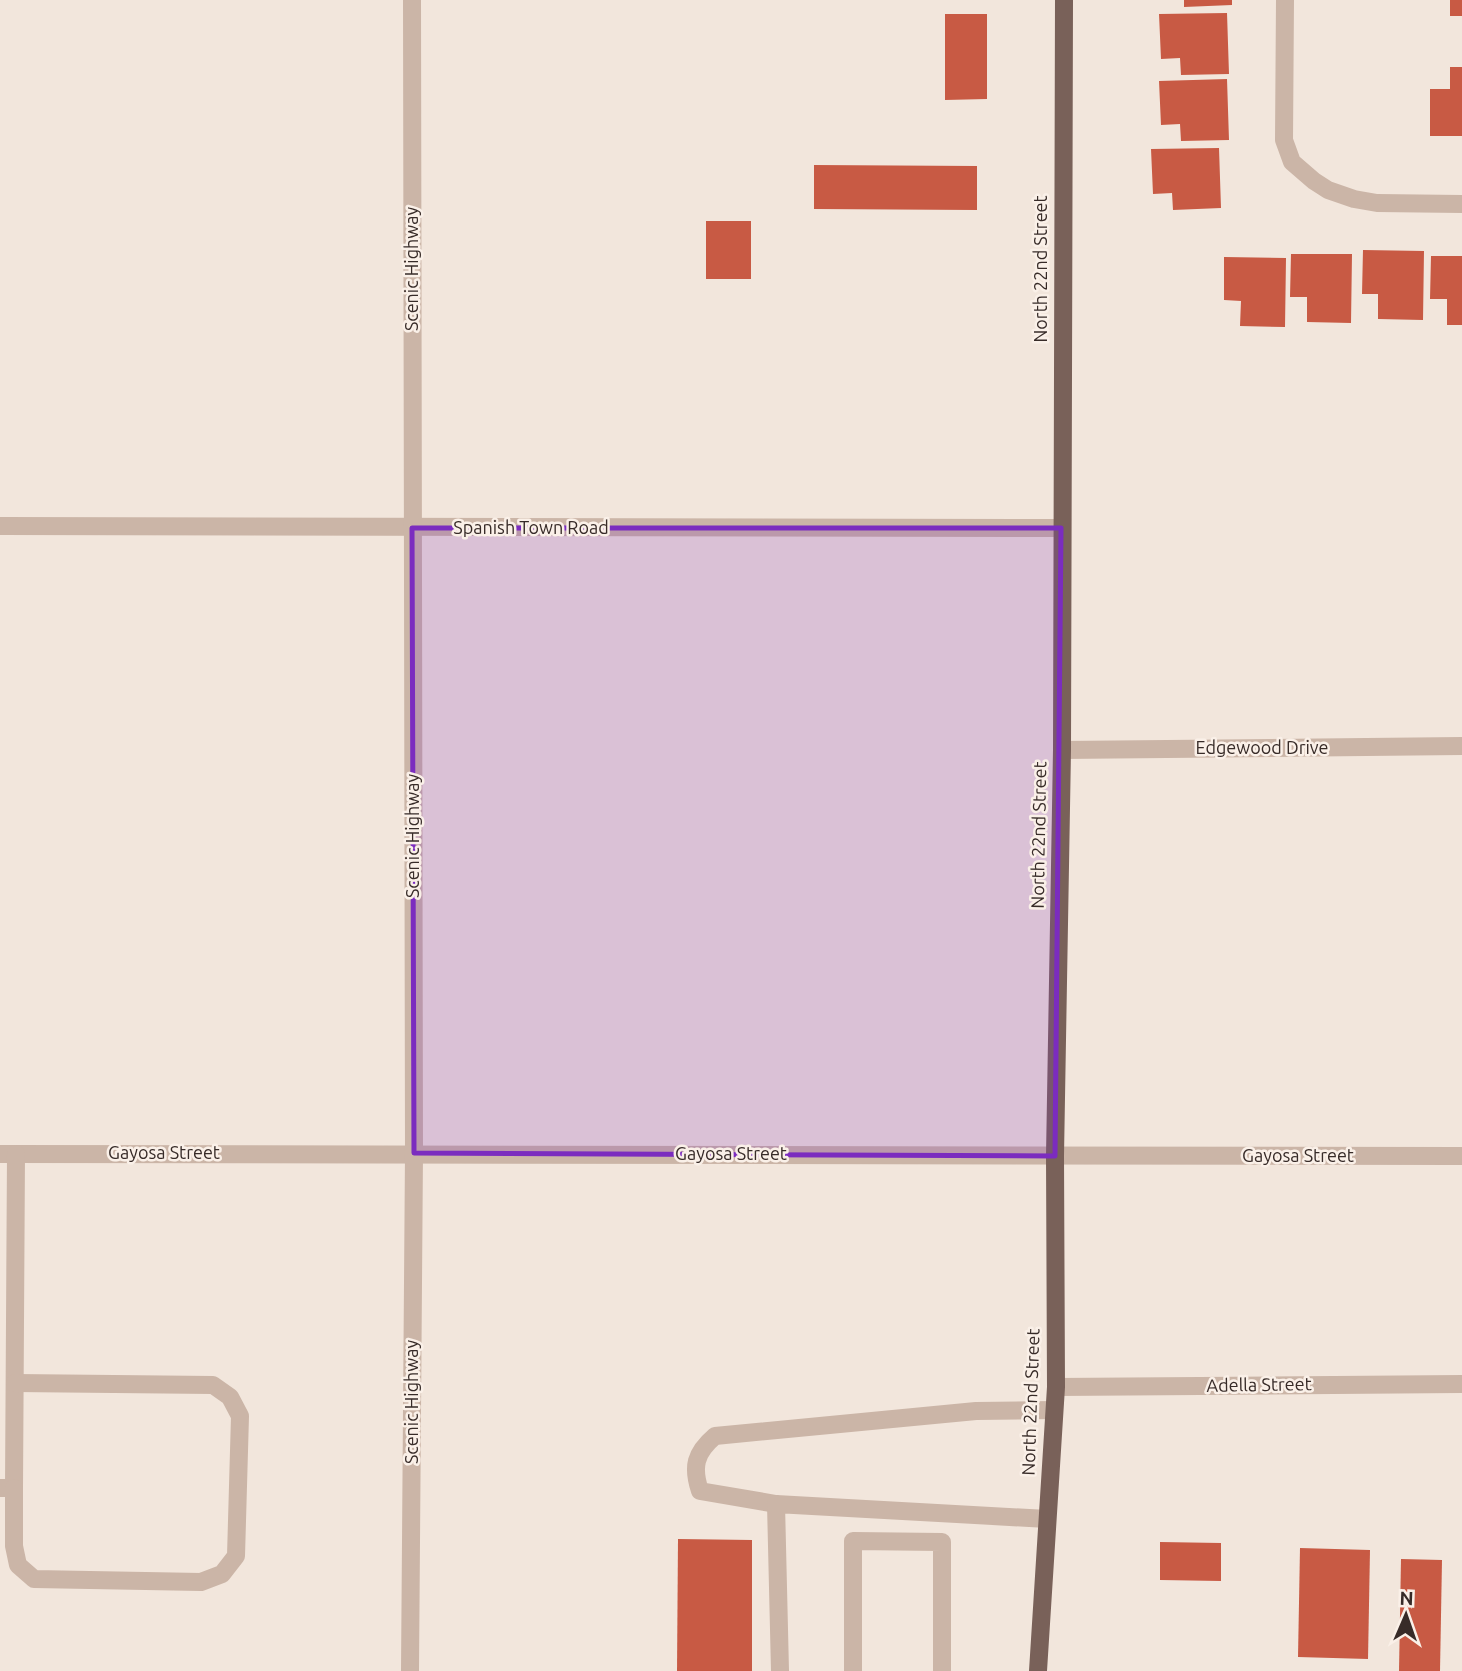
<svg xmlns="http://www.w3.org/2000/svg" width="1462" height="1671" font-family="Ubuntu,sans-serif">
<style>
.building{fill:#c85a44}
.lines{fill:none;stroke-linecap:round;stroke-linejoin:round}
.minor{stroke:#cbb5a7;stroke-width:18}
.major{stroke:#796159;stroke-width:18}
.marked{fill:#7b2cbf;fill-opacity:0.2;stroke:#7b2cbf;stroke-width:5;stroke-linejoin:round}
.labels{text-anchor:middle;stroke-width:5;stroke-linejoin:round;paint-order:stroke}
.street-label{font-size:18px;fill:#372b28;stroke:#faf0e8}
</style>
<rect width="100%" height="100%" fill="#f2e6dc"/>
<g class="building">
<polygon points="1184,0 1232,0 1232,5 1184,7"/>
<rect x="1450" y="0" width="12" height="16"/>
<polygon points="1227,13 1229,74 1181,75 1180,58 1161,59 1159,14"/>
<polygon points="945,14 987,14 987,99 945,100"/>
<polygon points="1450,67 1462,67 1462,136 1430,136 1430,89 1450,89"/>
<polygon points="1227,79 1229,140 1181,141 1180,124 1161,125 1159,81"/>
<polygon points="1219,148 1221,208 1173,210 1172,193 1153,194 1151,149"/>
<polygon points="814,165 977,166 977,210 814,209"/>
<rect x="706" y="221" width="45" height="58"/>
<polygon points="1363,250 1424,251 1423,320 1378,319 1378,294 1362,294"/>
<polygon points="1291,254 1352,254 1351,323 1307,322 1307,297 1290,297"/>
<polygon points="1431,256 1462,256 1462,325 1447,325 1447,299 1430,299"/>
<polygon points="1224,257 1286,258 1285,327 1240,326 1241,301 1224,300"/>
<polygon points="678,1539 752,1540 752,1671 677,1671"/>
<polygon points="1160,1542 1221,1543 1221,1581 1160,1580"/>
<polygon points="1300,1548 1370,1550 1368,1659 1298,1657"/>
<polygon points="1401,1559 1442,1560 1440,1671 1399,1671"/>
</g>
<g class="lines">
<g class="minor">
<polyline points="1285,0 1284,140 1292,162 1314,181 1328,190 1354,199 1377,203 1462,204"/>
<polyline points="0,526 1061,528"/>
<polyline points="1062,750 1462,746"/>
<polyline points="0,1154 1462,1156"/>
<polyline points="1056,1387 1462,1384"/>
<polyline points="0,1488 14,1488 16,1154"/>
<polyline points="14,1488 14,1546 18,1565 34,1579 201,1582 222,1574 236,1556 240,1416 230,1397 213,1385 15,1383"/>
<path d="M776 1504 700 1491C692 1467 695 1453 715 1436L976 1411 1054 1410"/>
<polyline points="410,1671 414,1153 412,0"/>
<polyline points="780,1671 776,1504 1047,1519"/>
<polyline points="853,1671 853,1541 942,1542 942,1671"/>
</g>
<polyline class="major" points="1038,1671 1056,1387 1055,1156 1062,750 1064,0"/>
</g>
<path class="marked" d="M412 528H1061L1055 1156 414 1153Z"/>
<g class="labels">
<g class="street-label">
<text transform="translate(412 269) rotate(-90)" y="6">Scenic Highway</text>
<text transform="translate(1041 269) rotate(-90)" y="6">North 22nd Street</text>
<text x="531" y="534">Spanish Town Road</text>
<text x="1262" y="754">Edgewood Drive</text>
<text transform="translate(1039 835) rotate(-89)" y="6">North 22nd Street</text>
<text transform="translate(413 836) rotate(-90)" y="6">Scenic Highway</text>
<text x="164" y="1159">Gayosa Street</text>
<text x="731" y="1160">Gayosa Street</text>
<text x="1298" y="1162">Gayosa Street</text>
<text transform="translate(1259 1385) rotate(-1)" y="6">Adella Street</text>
<text transform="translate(412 1402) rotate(-90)" y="6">Scenic Highway</text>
<text transform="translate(1031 1402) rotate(-88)" y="6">North 22nd Street</text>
</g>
</g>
<g transform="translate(1406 1615) rotate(2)" stroke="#faf0e8" stroke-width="5" paint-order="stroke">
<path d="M0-5L12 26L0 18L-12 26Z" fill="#372b28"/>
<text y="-10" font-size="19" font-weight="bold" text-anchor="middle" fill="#372b28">N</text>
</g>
</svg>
